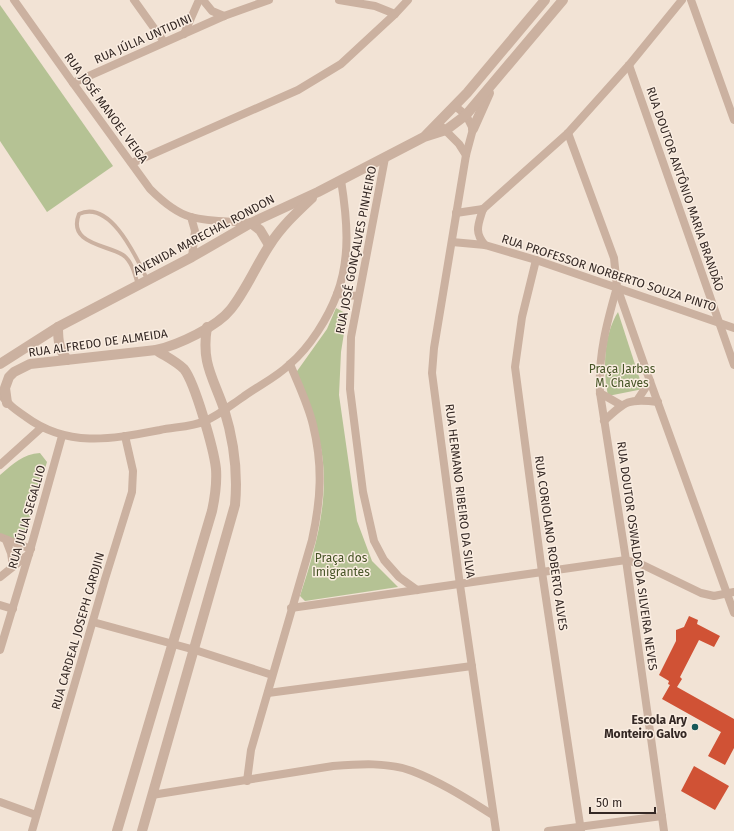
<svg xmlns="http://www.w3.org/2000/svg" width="734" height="831" font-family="'Fira Sans',sans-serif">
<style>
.green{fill:#b5c294}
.building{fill:#d05235}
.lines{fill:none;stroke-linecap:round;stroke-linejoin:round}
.service{stroke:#cbb1a0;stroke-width:4}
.minor{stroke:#cbb1a0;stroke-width:8}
.tertiary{stroke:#cbb1a0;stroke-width:10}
.poi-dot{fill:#175858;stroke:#faede1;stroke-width:1.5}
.labels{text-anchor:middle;stroke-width:3;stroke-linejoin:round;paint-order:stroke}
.street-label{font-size:12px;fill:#342824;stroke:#faede1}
.park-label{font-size:12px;fill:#465426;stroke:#faede1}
.poi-label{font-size:12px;font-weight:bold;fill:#342824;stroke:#faede1;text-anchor:end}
</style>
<rect width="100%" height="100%" fill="#f2e3d5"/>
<g class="green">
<polygon points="0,5 113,166 47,212 0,141"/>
<path d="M336 308 347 314 341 352 339 395 357 521 372 561 398 587 305 601 300 596C318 541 334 485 316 428 311 410 302 392 295 374L327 329Z"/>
<path d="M618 312 643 389 608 396C603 369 603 336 618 312Z"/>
<path d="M40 453 47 462 23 538 14 542 0 535V475C13 464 23 454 40 453Z"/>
</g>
<g class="building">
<polygon points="689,616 698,620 697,624 720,636 714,647 699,640 680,677 682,679 677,687 734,719 734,748 725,765 708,756 721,732 662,699 670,685 668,684 669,681 659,675 676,641 676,630 684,627"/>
<polygon points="694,766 729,786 715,810 681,791"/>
</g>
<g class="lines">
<path class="service" d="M138 285C135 275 132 261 123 255 108 245 67 244 79 214 111 199 137 259 147 279"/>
<g class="minor">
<path d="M14 0 73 83 150 189C161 200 176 213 191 217 210 222 232 221 251 223"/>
<polyline points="134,0 164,42"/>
<polyline points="203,0 212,11 224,16"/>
<polyline points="339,0 375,6 395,14"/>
<polyline points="691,0 734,120"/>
<polyline points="184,34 199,0"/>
<polyline points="629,65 734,365"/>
<polyline points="73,83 224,16 269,0"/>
<polyline points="455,106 466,115 473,129 466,155 434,348 432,373 460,585 496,831"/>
<polyline points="442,127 459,144 466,155"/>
<polyline points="568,133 614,258 617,287 650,381 734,613"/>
<polyline points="385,158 351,337 350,389 363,492 374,541 384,560 399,577 417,590"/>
<polyline points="132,163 298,90 341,64 395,14 408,0"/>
<polyline points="483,209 568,133 629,65 682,0"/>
<path d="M483 209C478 225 474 232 485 245"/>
<polyline points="456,213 483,209"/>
<polyline points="191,217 195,231 192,257"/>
<polyline points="452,242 485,245 536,260 734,328"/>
<polyline points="536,260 522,317 515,367 542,572 581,831"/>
<path d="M617 287C607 322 598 355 600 393L626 560 664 831"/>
<polyline points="337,294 357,296"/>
<path d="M0 393C7 404 16 410 26 417 68 448 112 439 160 430 174 427 192 427 205 421 218 416 231 405 243 397 258 386 277 377 290 364 310 347 328 318 337 294 351 257 347 218 341 180"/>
<polyline points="600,393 621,405"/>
<polyline points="638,399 650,381"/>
<path d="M604 421C625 401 629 398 658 402"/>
<polyline points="0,465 41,428"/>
<polyline points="0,537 31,549"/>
<polyline points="6,540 11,553 13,566"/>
<polyline points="0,577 29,554"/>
<polyline points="0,605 13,609"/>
<polyline points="291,608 626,560 643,565 701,593 714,596 734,592"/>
<polyline points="93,622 195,650 272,675"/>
<polyline points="0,650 29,554 62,436"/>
<polyline points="268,693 472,666"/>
<path d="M247 781 251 750 312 540C321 499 323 466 313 425 308 404 298 384 290 364"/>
<path d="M152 795 333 766C359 764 388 762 412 771 441 782 467 799 493 815"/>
<polyline points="0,802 36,815"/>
<polyline points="32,831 105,579 132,492 133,471 125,436"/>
<polyline points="548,831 662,816"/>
</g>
<g class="tertiary">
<polyline points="473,129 489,93"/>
<polyline points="426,135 467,93 545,0"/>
<polyline points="251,223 260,230 269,245"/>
<path d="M58 327C58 341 59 349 67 360"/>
<polyline points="0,364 58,327 192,257 251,223 318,192 424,137 446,130 466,115 563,0"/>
<path d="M7 403 5 388 9 377 14 372 30 364 156 350C178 345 217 327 231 309 246 290 256 266 269 246 281 227 296 213 312 198"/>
<path d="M117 831 212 511C215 497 217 483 216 469 214 450 195 383 184 369 176 361 165 356 156 350"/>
<path d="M142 831 235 505C238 473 234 441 224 409 213 377 201 363 207 327"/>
</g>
</g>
<circle class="poi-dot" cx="695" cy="727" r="4"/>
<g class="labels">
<g class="street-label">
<text transform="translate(143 39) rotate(-24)" y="4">RUA JÚLIA UNTIDINI</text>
<text transform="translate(106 108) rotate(54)" y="4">RUA JOSÉ MANOEL VEIGA</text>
<text transform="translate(685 189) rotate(71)" y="4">RUA DOUTOR ANTÔNIO MARIA BRANDÃO</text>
<text transform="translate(204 235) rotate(-28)" y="4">AVENIDA MARECHAL RONDON</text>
<text transform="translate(356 250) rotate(-79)" y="4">RUA JOSÉ GONÇALVES PINHEIRO</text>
<text transform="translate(609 273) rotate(18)" y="4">RUA PROFESSOR NORBERTO SOUZA PINTO</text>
<text transform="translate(98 343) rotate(-8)" y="4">RUA ALFREDO DE ALMEIDA</text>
<text transform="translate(460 491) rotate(83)" y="4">RUA HERMANO RIBEIRO DA SILVA</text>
<text transform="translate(27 517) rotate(-74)" y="4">RUA JÚLIA SEGALLIO</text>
<text transform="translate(551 543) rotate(82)" y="4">RUA CORIOLANO ROBERTO ALVES</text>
<text transform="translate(637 556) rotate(82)" y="4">RUA DOUTOR OSWALDO DA SILVEIRA NEVES</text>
<text transform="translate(78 631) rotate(-74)" y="4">RUA CARDEAL JOSEPH CARDJIN</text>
</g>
<g class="park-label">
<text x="622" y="373">Praça Jarbas<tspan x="622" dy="14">M. Chaves</tspan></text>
<text x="341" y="562">Praça dos<tspan x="341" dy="14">Imigrantes</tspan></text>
</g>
<g class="poi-label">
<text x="687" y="724">Escola Ary<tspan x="687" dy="14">Monteiro Galvo</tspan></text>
</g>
</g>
<path d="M590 807v6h65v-6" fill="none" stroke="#342824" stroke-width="2"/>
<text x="596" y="807" font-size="12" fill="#342824" stroke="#faede1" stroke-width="3" paint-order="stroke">50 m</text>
</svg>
